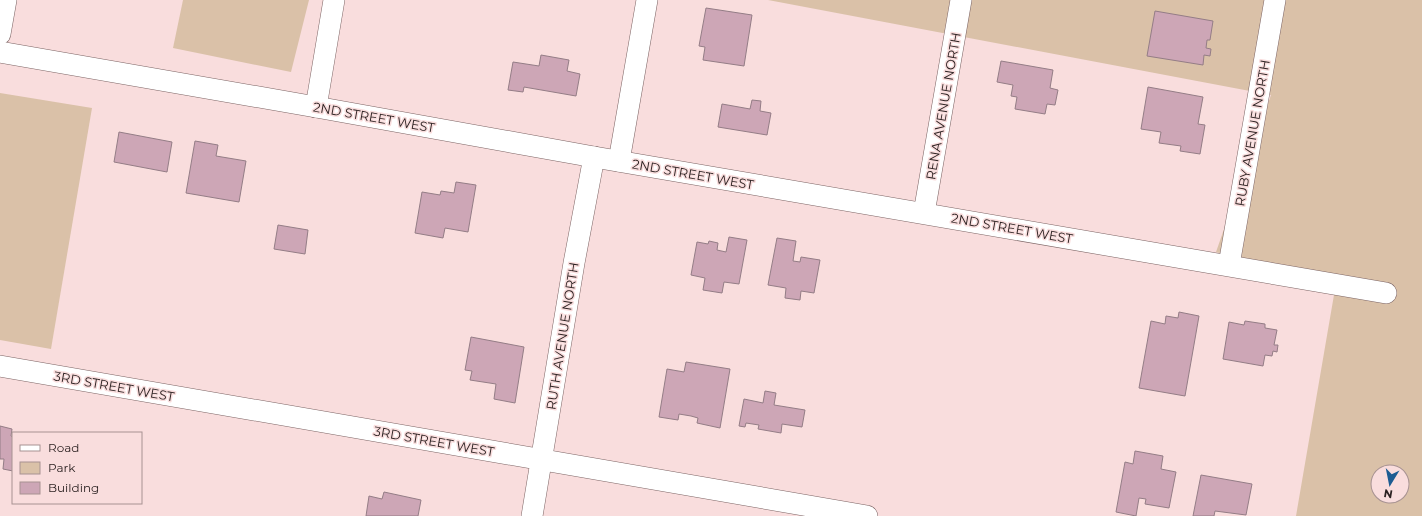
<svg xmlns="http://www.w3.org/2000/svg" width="1422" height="516" font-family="Montserrat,sans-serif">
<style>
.green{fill:#dac1a8;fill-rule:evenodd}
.building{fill:#cda6b6;stroke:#947d86}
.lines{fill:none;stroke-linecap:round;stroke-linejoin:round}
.street-casing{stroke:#7c6464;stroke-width:22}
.street{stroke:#fff;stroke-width:21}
.labels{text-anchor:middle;stroke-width:3;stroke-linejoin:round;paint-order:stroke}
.street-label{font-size:13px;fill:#2c2222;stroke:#f9dddd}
</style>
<rect width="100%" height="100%" fill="#f9dddd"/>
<g class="green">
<polygon points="183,0 309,0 291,72 173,48"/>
<path d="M768 0H1422V516H1296L1335 289 1216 252 1271 95ZM1378 472H1402V496H1378Z"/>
<polygon points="0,93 92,108 51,349 0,340"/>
</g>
<g class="building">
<polygon points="706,8 752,15 744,66 703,60 705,47 699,46"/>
<polygon points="1155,11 1213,21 1210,40 1207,40 1206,48 1211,49 1210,56 1204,55 1203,65 1147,56"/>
<polygon points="541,55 569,60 567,71 580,74 576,96 524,87 523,92 508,90 513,62 539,66"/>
<polygon points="1001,61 1053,70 1050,88 1058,90 1055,105 1047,104 1045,114 1015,109 1017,97 1011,96 1013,85 997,82"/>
<polygon points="1148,87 1203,97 1198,124 1205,125 1200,154 1180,151 1181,146 1159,143 1161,132 1141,129"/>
<polygon points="752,100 761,101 760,111 771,113 767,135 718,127 722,104 750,109"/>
<polygon points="119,132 172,142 167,172 114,162"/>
<polygon points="195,141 218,145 216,156 246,161 239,202 186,193"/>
<polygon points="456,182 476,185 468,232 445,228 443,238 415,233 422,192 440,195 441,191 454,193"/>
<polygon points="278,225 308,230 305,254 274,249"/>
<polygon points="729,237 747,240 739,284 724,282 722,293 703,290 705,278 691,275 697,242 708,244 709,241 718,243 717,250 726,252"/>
<polygon points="777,238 796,241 793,261 800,262 801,257 820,260 814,293 801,291 800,300 785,298 786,288 768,285"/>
<polygon points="1179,312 1199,316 1185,396 1139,388 1151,321 1165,324 1166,316 1178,318"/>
<polygon points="1245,321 1265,324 1265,328 1277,330 1274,345 1278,345 1277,352 1273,351 1272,356 1265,355 1263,366 1223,359 1229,322 1244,325"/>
<polygon points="471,337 524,347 515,403 494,399 496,384 470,380 472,371 465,370"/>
<polygon points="686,362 730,369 720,428 697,423 698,418 691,416 679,414 678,420 659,417 667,369 684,372"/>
<polygon points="765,391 776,393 774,405 805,410 802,427 782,424 781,433 758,429 759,425 746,423 745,427 739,426 744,399 763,403"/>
<polygon points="0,426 12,429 11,436 13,437 13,471 3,469 4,459 0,459"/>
<polygon points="1135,451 1163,456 1161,469 1176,472 1169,508 1145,504 1146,499 1139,498 1136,516 1116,512 1125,462 1133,464"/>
<polygon points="1201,475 1252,484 1246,515 1215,511 1214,516 1193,516"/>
<polygon points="384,492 421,500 418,516 366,516 369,496 382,499"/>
</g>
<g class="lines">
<g class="street-casing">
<g id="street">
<polyline points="0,34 6,0"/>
<polyline points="0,52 316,107 594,157 1386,293"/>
<polyline points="316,107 334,0"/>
<polyline points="619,161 647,0"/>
<polyline points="924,213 961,0"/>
<polyline points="1229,265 1275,0"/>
<polyline points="0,366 867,516"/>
<polyline points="532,516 574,263 594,157"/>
</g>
</g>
<use href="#street" class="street"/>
</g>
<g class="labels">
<g class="street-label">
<text transform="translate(943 106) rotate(-80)" y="5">RENA AVENUE NORTH</text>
<text transform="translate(374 117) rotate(10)" y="5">2ND STREET WEST</text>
<text transform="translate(1252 133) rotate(-80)" y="5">RUBY AVENUE NORTH</text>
<text transform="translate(693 174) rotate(10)" y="5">2ND STREET WEST</text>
<text transform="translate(1012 228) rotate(10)" y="5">2ND STREET WEST</text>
<text transform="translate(562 336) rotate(-81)" y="5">RUTH AVENUE NORTH</text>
<text transform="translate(114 386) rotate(10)" y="5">3RD STREET WEST</text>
<text transform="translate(434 441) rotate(10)" y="5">3RD STREET WEST</text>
</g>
</g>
<rect x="12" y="432" width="130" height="72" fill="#f9dddd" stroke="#a79292"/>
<rect x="20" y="445" width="20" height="6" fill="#ffffff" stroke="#a79292"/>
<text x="48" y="452" font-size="12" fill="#2c2222">Road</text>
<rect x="20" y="462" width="20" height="12" fill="#dac1a8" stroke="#a79292"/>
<text x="48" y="472" font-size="12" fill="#2c2222">Park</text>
<rect x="20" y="482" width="20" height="12" fill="#cda6b6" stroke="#a79292"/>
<text x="48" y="492" font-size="12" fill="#2c2222">Building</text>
<g transform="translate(1390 484) rotate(190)"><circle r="19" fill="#f9dddd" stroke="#a79292"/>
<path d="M0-3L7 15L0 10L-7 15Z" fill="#1d5c92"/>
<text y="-6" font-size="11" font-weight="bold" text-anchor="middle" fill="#2c2222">N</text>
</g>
</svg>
